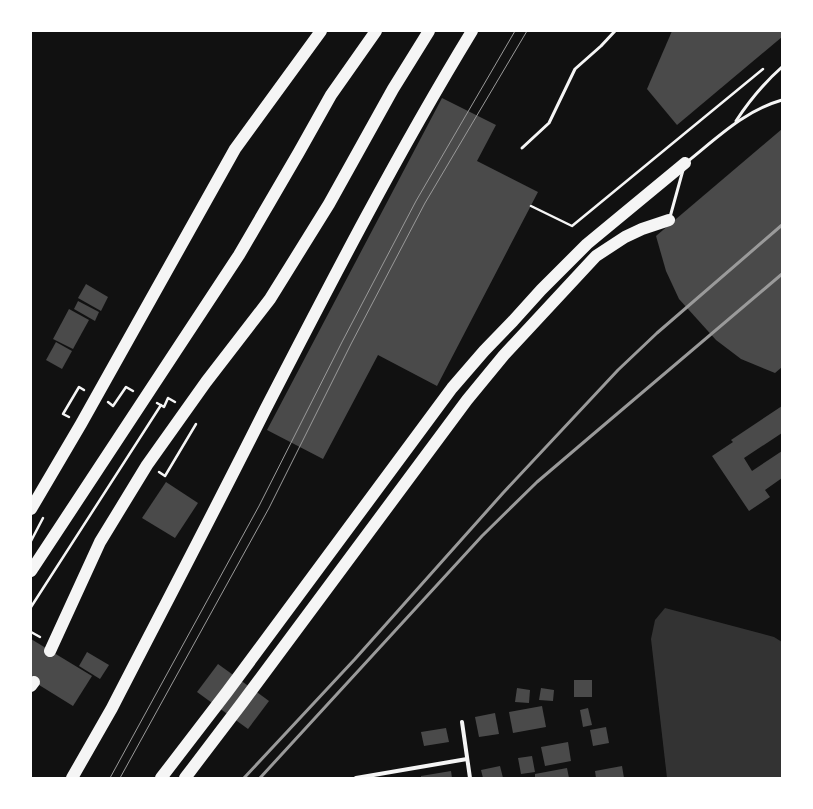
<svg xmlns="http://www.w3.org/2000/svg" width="813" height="809" font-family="Montserrat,sans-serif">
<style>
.water{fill:#333}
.building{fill:#4a4a4a}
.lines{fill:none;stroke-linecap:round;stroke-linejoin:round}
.path{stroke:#f5f5f5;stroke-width:2.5}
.service{stroke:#f5f5f5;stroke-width:3}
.minor{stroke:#f5f5f5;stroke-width:4}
.motorway{stroke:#f5f5f5;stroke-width:12}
.tram{stroke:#9a9a9a;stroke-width:1}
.rail{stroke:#9a9a9a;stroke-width:3}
</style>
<rect width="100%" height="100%" fill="#111"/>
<polygon class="water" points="665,608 774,637 782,642 782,778 667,778 651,639 655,620"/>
<g class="building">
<polygon points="672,31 782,31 782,37 677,125 647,89"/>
<polygon points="442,98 496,125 477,161 538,192 437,386 378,355 323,459 267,430"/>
<polygon points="782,129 782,367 775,373 741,359 716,340 679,299 666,271 656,236"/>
<polygon points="86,284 108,297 101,311 78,298"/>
<polygon points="78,301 99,312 95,321 74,309"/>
<polygon points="69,309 89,320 73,349 53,339"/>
<polygon points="56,342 72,351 62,369 46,360"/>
<polygon points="782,406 782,433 744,458 752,471 782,451 782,478 765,490 770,497 749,511 712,456 733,442 731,440"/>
<polygon points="166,482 198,503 175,538 142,518"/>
<polygon points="31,639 92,676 73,706 31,680"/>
<polygon points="87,652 109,665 100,679 79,666"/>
<polygon points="218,664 269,701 248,729 197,692"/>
<rect x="574" y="680" width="18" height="17"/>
<polygon points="517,688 530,690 529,703 515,702"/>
<polygon points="541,688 554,690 553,701 539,700"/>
<polygon points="542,706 546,727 513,733 509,712"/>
<polygon points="588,708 592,725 583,727 580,710"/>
<polygon points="495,713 499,734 479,737 475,717"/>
<polygon points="606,727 609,743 593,746 590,730"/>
<polygon points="446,728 449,742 424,746 421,732"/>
<polygon points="568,742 571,761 545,766 541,747"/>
<polygon points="532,756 535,772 521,774 518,758"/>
<polygon points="500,766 503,778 483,778 481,770"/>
<polygon points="622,766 624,778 596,778 595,771"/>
<polygon points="567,768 569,778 535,778 535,774"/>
<polygon points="451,771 452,778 421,778 421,776"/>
</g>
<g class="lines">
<g class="path">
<polyline points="531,206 572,226 763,69"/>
<polyline points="108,402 113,406 126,387 133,391"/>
<polyline points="157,403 164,407 168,398 175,402"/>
<polyline points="69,417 63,414 79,387 84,390"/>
<polyline points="159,472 165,476 196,424"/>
<polyline points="31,541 43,518"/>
<polyline points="31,607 161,405"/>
<polyline points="31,632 40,637"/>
</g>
<g class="service">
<path d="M736 121C749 101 764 83 782 67"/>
<polyline points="522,148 549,123 575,69 601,46 615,31"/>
<path d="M687 162C717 138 744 111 782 100"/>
<polyline points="670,217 683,170"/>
</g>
<g class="minor">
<polyline points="462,722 470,778"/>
<polyline points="356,778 467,759"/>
</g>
<g class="motorway">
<polyline points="31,509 81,424 235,149 321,31"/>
<polyline points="31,571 239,255 299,152 331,95 376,31"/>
<polyline points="50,651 100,542 147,465 206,382 270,299 329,204 393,89 429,31"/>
<polyline points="31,686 34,682"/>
<path d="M72 778 112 708C163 609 215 510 265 410 331 282 397 154 472 31"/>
<polyline points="161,778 227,692 452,388 484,351 513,321 541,290 587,244 685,163"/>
<polyline points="185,778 242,703 467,400 504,355 596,256 625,237 642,229 669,220"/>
</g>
<g class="tram">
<polyline points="110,778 259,506 342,342 416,201 515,31"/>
<polyline points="120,778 269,508 351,344 425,203 527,31"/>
</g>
<g class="rail">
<polyline points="244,778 355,659 503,493 618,370 657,333 782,225"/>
<polyline points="260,778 482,536 537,482 591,436 782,274"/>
</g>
</g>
<rect width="813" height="809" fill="none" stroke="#ffffff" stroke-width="64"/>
</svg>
